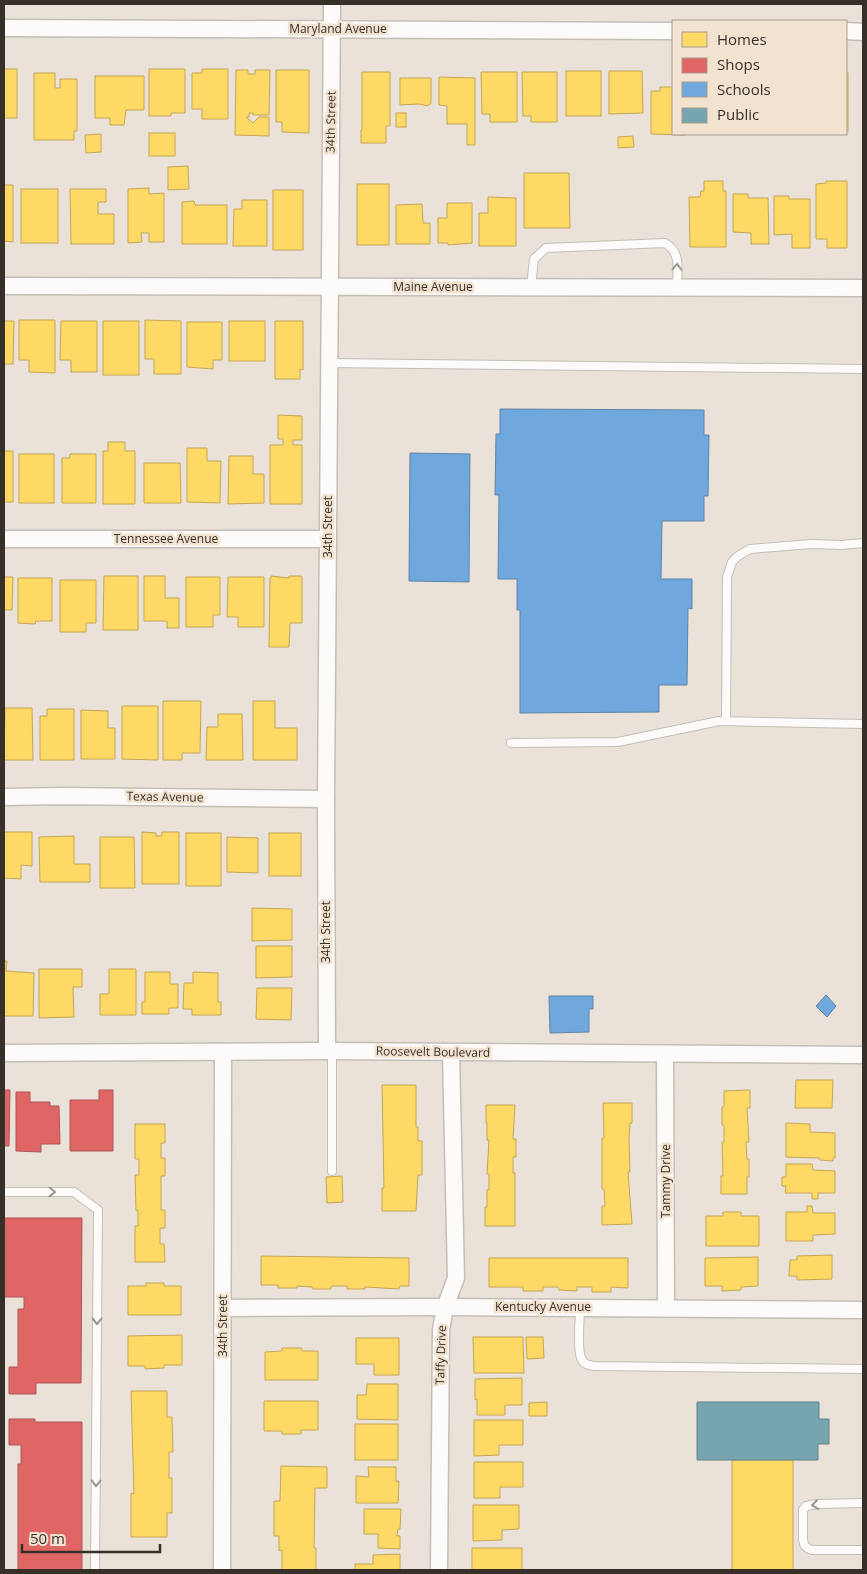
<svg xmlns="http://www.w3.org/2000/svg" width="867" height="1574" font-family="'Open Sans',sans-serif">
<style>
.homes{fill:#ffd966;stroke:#c3a654}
.shops{fill:#e06666;stroke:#ad5654}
.schools{fill:#6fa8dc;stroke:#5e84a6}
.public{fill:#76a5af;stroke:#638287}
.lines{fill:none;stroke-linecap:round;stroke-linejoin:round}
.service-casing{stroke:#c5beb7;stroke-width:10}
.minor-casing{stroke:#c5beb7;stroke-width:19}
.service{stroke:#fcfbf9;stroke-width:8}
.minor{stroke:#fcfbf9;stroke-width:16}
.oneway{stroke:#999691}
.labels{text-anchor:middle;stroke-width:5;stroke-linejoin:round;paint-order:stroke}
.street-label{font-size:12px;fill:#363029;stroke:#f2e3d1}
</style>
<rect width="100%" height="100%" fill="#eae2d9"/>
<g class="homes">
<rect x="4" y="69" width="13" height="49"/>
<polygon points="149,69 185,69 185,113 171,113 171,116 149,116"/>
<polygon points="202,69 228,69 228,119 202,119 202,109 192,109 192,73 202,73"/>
<polygon points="236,70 248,70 248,74 255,74 255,70 270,70 269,115 253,115 253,113 249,113 249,117 246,117 253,123 259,117 269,117 269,136 235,135"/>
<polygon points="276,70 309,70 309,133 282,132 282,122 276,122"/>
<rect x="566" y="71" width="35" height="45"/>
<polygon points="609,71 642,71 643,113 609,114"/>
<polygon points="362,72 390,72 390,126 386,126 386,143 361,143 361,130 362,130"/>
<polygon points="481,72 517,72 517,122 490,122 490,114 482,114"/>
<polygon points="522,72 557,72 557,122 531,122 531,116 523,116"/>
<polygon points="34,73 55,73 55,88 60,88 60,79 77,79 77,131 74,131 74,140 34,140"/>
<rect x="846" y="73" width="2" height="58"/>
<polygon points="95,76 144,76 144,110 126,110 124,125 110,125 110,118 95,118"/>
<polygon points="439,77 475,78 475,145 467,145 467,124 447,124 447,106 439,105"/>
<polygon points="400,78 431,78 431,103 428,106 419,104 400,105"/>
<polygon points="660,87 673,87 673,134 685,135 651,134 651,91 660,91"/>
<rect x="396" y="113" width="10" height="14"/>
<rect x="149" y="133" width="26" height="23"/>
<polygon points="101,134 101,152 86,153 85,135"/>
<polygon points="633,136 634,147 618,148 618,137"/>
<polygon points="188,166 189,189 168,190 168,167"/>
<polygon points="524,173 569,173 570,228 524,228"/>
<polygon points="704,181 723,181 723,191 726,191 726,247 690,247 689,197 700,197 701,191 704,191"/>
<polygon points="826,181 847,181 847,248 827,248 827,239 816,239 816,184 826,183"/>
<rect x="357" y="184" width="32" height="61"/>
<polygon points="4,185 13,185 13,242 4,241"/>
<polygon points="149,188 149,194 164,193 164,242 149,242 149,233 141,233 142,242 128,243 128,189"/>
<rect x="21" y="189" width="37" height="54"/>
<polygon points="70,189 106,189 106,202 98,202 98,214 114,214 114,244 71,244"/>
<rect x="273" y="190" width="30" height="60"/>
<polygon points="733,194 748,194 748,198 768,198 769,244 751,244 751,233 733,232"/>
<polygon points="774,196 789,196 789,199 810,199 810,248 792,248 792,234 774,235"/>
<polygon points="488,197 516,198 516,246 479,246 479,213 488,213"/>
<polygon points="242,200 267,200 267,246 233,246 234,209 242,209"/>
<polygon points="194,201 195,205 227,205 227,244 182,244 182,202"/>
<polygon points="447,203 472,203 472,243 448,245 448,243 438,243 438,218 447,218"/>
<polygon points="422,204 423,223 430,223 430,244 396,244 396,205"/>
<polygon points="19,320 55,320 55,373 29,372 29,360 19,360"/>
<polygon points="145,320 181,321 181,374 154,374 154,359 145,359"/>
<polygon points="4,321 14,321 13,364 4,364"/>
<polygon points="61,321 97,321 97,372 71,372 71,360 60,360"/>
<rect x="103" y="321" width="36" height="54"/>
<rect x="229" y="321" width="36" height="40"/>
<polygon points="275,321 303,321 303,370 300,369 300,379 275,379"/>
<polygon points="187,322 222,322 222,360 213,360 213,369 187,367"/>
<polygon points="278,415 302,416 302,440 293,440 293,445 302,445 302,504 270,504 270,445 283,445 283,439 278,439"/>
<polygon points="108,442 125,442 125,451 135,451 135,504 103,504 103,451 108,451"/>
<polygon points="187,448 207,448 207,461 221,461 220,503 187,502"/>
<rect x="4" y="451" width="9" height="51"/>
<rect x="19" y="454" width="35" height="49"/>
<polygon points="70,454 96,454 96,503 62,503 62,458 70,458"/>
<polygon points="229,456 253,456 253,474 264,474 264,503 228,504"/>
<polygon points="144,463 180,463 181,503 144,503"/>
<polygon points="104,576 138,576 138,630 103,630"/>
<polygon points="144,576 165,576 165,598 179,598 179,628 167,628 167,621 144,621"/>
<polygon points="271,576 289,578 289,576 301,576 302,578 302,623 290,623 289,647 269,647 270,578 271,578"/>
<polygon points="4,577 13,577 12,610 4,610"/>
<polygon points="186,577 220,577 220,615 213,615 213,627 186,627"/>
<polygon points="228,577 264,577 264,627 238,627 238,617 227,617"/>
<polygon points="18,578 52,578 52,621 36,621 35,624 18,623"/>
<polygon points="60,580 96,580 96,623 86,623 86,632 60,632"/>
<polygon points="163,701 201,701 200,753 182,753 182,760 163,760"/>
<polygon points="253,701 275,701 275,728 297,728 297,760 253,760"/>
<polygon points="122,706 158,706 158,760 122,759"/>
<polygon points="5,708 32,708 33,760 4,760"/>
<polygon points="47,709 74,709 74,760 40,760 40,716 47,716"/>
<polygon points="81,710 108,711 108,728 115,728 115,759 81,759"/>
<polygon points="218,714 242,714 243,760 206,760 207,727 218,727"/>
<polygon points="4,832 32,832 32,866 21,865 21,879 4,878"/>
<polygon points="142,832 156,833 156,836 162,836 162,832 179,832 179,884 142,884"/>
<rect x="186" y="833" width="35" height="53"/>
<rect x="269" y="833" width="32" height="43"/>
<polygon points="74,836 74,864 90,864 90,882 40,882 39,837"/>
<polygon points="100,837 134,837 135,888 100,888"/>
<polygon points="227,837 258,838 258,873 227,872"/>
<polygon points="252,908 292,909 292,940 252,941"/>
<polygon points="256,946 292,946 292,977 256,978"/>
<polygon points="4,961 7,961 6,971 34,973 33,1016 4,1016"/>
<polygon points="39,969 82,969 82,987 73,987 74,1017 39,1018"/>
<polygon points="109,969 136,969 136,1015 100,1015 100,994 109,994"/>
<polygon points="145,972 170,972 170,984 178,984 178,1008 169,1008 169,1014 142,1014 142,1002 145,1002"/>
<polygon points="193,972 218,973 218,1002 221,1002 221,1015 192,1015 192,1009 183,1009 184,983 193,983"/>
<polygon points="257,988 292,988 291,1020 256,1019"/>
<polygon points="796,1080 833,1080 832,1108 795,1108"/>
<polygon points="382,1085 416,1085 416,1127 418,1127 418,1141 422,1141 422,1175 418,1175 416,1211 382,1211 382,1188 384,1188"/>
<polygon points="750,1090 750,1108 747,1108 749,1142 746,1142 747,1159 749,1159 749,1177 747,1177 747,1194 721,1194 721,1176 723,1176 722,1142 724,1142 724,1125 722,1125 722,1107 724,1107 724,1091"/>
<polygon points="603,1103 632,1103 632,1123 630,1123 629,1139 630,1172 628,1172 632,1224 602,1225 602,1206 605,1206 604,1189 602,1189 602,1138 604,1138"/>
<polygon points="486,1105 515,1105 513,1139 516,1139 516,1157 513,1157 513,1173 515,1173 515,1226 485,1226 485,1207 487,1207 487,1190 489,1190 489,1174 487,1174 489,1140 487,1140 487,1123 486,1123"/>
<polygon points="786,1123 810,1124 810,1132 835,1133 835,1158 833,1158 833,1161 820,1160 819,1158 786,1157"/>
<polygon points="135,1124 165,1124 165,1143 161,1143 161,1158 165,1158 165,1176 161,1176 161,1210 165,1210 165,1228 160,1228 160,1244 164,1244 165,1262 135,1262 135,1226 138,1226 138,1210 136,1211 135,1175 139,1175 139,1159 135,1159"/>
<polygon points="786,1164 812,1164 813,1170 835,1171 835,1193 818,1193 818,1199 812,1199 812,1193 785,1193 786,1186 782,1186 782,1177 786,1177"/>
<polygon points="342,1176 343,1202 327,1203 326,1177"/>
<polygon points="807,1206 812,1206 813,1213 835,1213 835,1234 813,1235 813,1241 786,1241 786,1212 807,1212"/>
<polygon points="723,1212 741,1212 741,1216 759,1216 759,1246 706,1246 706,1216 723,1216"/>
<polygon points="832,1255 832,1279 797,1280 797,1276 789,1276 790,1260 797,1260 797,1256"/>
<polygon points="261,1256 409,1258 409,1286 400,1286 399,1289 365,1287 365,1289 347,1289 347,1286 331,1286 331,1289 313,1289 312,1287 297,1286 297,1288 278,1288 278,1285 261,1285"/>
<polygon points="758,1257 758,1286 741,1287 741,1290 722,1291 722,1286 705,1286 705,1258"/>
<polygon points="489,1258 628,1258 628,1288 611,1287 611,1292 592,1292 592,1287 577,1287 577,1291 559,1290 558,1287 543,1287 543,1291 523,1291 523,1287 489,1287"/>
<polygon points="146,1283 164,1283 164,1286 181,1286 181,1315 128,1315 128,1286 146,1286"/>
<polygon points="182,1335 182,1365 164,1365 164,1368 145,1369 145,1366 128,1366 128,1336"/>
<polygon points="473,1337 523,1337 524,1373 474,1373"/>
<polygon points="526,1337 543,1337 544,1358 527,1359"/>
<polygon points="356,1338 399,1338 399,1375 374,1375 374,1364 356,1364"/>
<polygon points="282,1348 301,1348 302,1351 318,1351 318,1380 265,1380 265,1352 282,1351"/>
<polygon points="522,1378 522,1405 505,1405 505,1415 477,1415 477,1399 475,1400 475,1379"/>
<polygon points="367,1384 398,1384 398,1420 357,1419 357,1395 366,1395"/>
<polygon points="131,1391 167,1391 167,1417 172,1417 173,1452 169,1452 169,1478 172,1478 172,1513 167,1513 167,1537 131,1537 131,1493 134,1494"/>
<polygon points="264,1401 318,1401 318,1430 301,1430 301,1434 282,1434 282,1431 264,1431"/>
<polygon points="547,1402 547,1416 529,1416 529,1403"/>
<polygon points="474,1420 523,1420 523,1445 499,1445 499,1455 474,1456"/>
<rect x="355" y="1424" width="43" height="36"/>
<rect x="732" y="1460" width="61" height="110"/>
<polygon points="474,1462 523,1462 523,1487 500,1487 500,1498 474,1498"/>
<polygon points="281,1466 327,1467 327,1488 315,1488 314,1548 316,1548 316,1570 282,1570 282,1550 279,1551 279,1536 274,1536 274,1501 280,1501"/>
<polygon points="368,1467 396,1467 396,1482 399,1481 398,1503 356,1503 356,1476 369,1477"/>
<polygon points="473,1505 519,1505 519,1529 502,1530 502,1540 473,1541"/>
<polygon points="364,1509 401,1509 400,1529 398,1529 397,1536 400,1536 400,1549 378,1548 378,1534 364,1534"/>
<rect x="472" y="1548" width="50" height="22"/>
<polygon points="400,1554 400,1570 403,1570 355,1570 355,1564 373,1564 373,1555"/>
</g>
<g class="shops">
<polygon points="4,1090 10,1090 9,1146 4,1146"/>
<polygon points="99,1090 113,1090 113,1151 70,1151 70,1100 99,1100"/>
<polygon points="16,1092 30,1092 30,1102 50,1102 50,1106 59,1106 60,1144 41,1144 41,1152 16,1151"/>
<polygon points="4,1218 82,1218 81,1383 36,1383 36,1394 9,1394 9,1367 18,1367 18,1309 24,1309 24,1297 4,1297"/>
<polygon points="9,1419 35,1419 35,1422 82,1422 82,1570 18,1570 18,1464 21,1464 21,1445 9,1445"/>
</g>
<g class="schools">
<polygon points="500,409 704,410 704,435 709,435 708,496 704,496 704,521 662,521 661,579 692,579 692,609 688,608 687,685 659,685 659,712 520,713 520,610 517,610 517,579 498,579 499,495 495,495 496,434 500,434"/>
<polygon points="410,453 470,454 469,582 409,581"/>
<polygon points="826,995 836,1006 827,1017 816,1006"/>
<polygon points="549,996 593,996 593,1009 589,1009 589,1032 550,1033"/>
</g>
<polygon class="public" points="697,1402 819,1402 819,1419 829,1419 829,1444 818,1444 818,1460 697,1460"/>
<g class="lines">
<g class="service-casing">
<g id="service">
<path d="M531 287 534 259 546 248 665 243C682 253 677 270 677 288"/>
<polyline points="329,363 863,369"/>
<polyline points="726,721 727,577 732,562 738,556 750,549 811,544 841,545 863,543"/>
<polyline points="511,743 618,742 719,721 863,724"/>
<polyline points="332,1051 332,1171"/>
<polyline points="4,1192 74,1192 98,1210 95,1570"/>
<path d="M580 1307C580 1319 577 1348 581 1358 583 1364 588 1365 594 1366L863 1369"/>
<path d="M863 1503 817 1504 806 1506 803 1510V1540C804 1546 806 1548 812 1550H863"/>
</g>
</g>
<g class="minor-casing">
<g id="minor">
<polyline points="4,28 673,31"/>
<polyline points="846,31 863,32"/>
<polyline points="4,286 863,288"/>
<polyline points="4,539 327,539"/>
<polyline points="4,797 62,796 326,799"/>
<polyline points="327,1051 326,799 332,4"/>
<polyline points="4,1053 327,1051 863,1055"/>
<polyline points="665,1054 666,1308"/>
<polyline points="223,1308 445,1307 863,1310"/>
<polyline points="222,1570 223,1052"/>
<polyline points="439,1570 441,1330 445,1307 456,1278 451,1053"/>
</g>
</g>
<use href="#service" class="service"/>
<use href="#minor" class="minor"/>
</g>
<defs><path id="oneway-chevron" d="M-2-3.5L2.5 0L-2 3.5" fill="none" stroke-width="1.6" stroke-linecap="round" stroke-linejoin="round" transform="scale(1.25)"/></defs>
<g class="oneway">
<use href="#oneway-chevron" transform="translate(677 267) rotate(-89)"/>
<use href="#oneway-chevron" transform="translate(52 1192) rotate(1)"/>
<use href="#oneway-chevron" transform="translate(97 1321) rotate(91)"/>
<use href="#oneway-chevron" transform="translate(96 1483) rotate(91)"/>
<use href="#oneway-chevron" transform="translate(815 1505) rotate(172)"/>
</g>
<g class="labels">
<g class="street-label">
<text x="338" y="33">Maryland Avenue</text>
<text transform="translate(331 122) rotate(-89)" y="4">34th Street</text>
<text x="433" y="291">Maine Avenue</text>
<text transform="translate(328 527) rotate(-90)" y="4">34th Street</text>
<text x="166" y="543">Tennessee Avenue</text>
<text transform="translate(165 797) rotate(1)" y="4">Texas Avenue</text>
<text transform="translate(326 932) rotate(-90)" y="4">34th Street</text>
<text transform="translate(433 1052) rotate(1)" y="4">Roosevelt Boulevard</text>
<text transform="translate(666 1181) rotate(-90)" y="4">Tammy Drive</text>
<text x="543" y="1311">Kentucky Avenue</text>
<text transform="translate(223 1326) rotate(-90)" y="4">34th Street</text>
<text transform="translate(441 1355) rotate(-88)" y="4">Taffy Drive</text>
</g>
</g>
<rect width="867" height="1574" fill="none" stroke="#363029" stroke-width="10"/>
<rect x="672" y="20" width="175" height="115" fill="#f2e3d1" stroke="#a79b8e"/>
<rect x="682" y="32" width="25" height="15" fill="#ffd966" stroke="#a79b8e"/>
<text x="717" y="45" font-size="15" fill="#363029">Homes</text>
<rect x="682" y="58" width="25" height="15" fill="#e06666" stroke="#a79b8e"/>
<text x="717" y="70" font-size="15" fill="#363029">Shops</text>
<rect x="682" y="82" width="25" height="15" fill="#6fa8dc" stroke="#a79b8e"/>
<text x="717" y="95" font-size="15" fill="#363029">Schools</text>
<rect x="682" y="108" width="25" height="15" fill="#76a5af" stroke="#a79b8e"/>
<text x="717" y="120" font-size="15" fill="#363029">Public</text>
<path d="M22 1544v8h138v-8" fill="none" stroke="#363029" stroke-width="2.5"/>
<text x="30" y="1544" font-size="15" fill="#363029" stroke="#f2e3d1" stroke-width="4" paint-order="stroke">50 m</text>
</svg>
